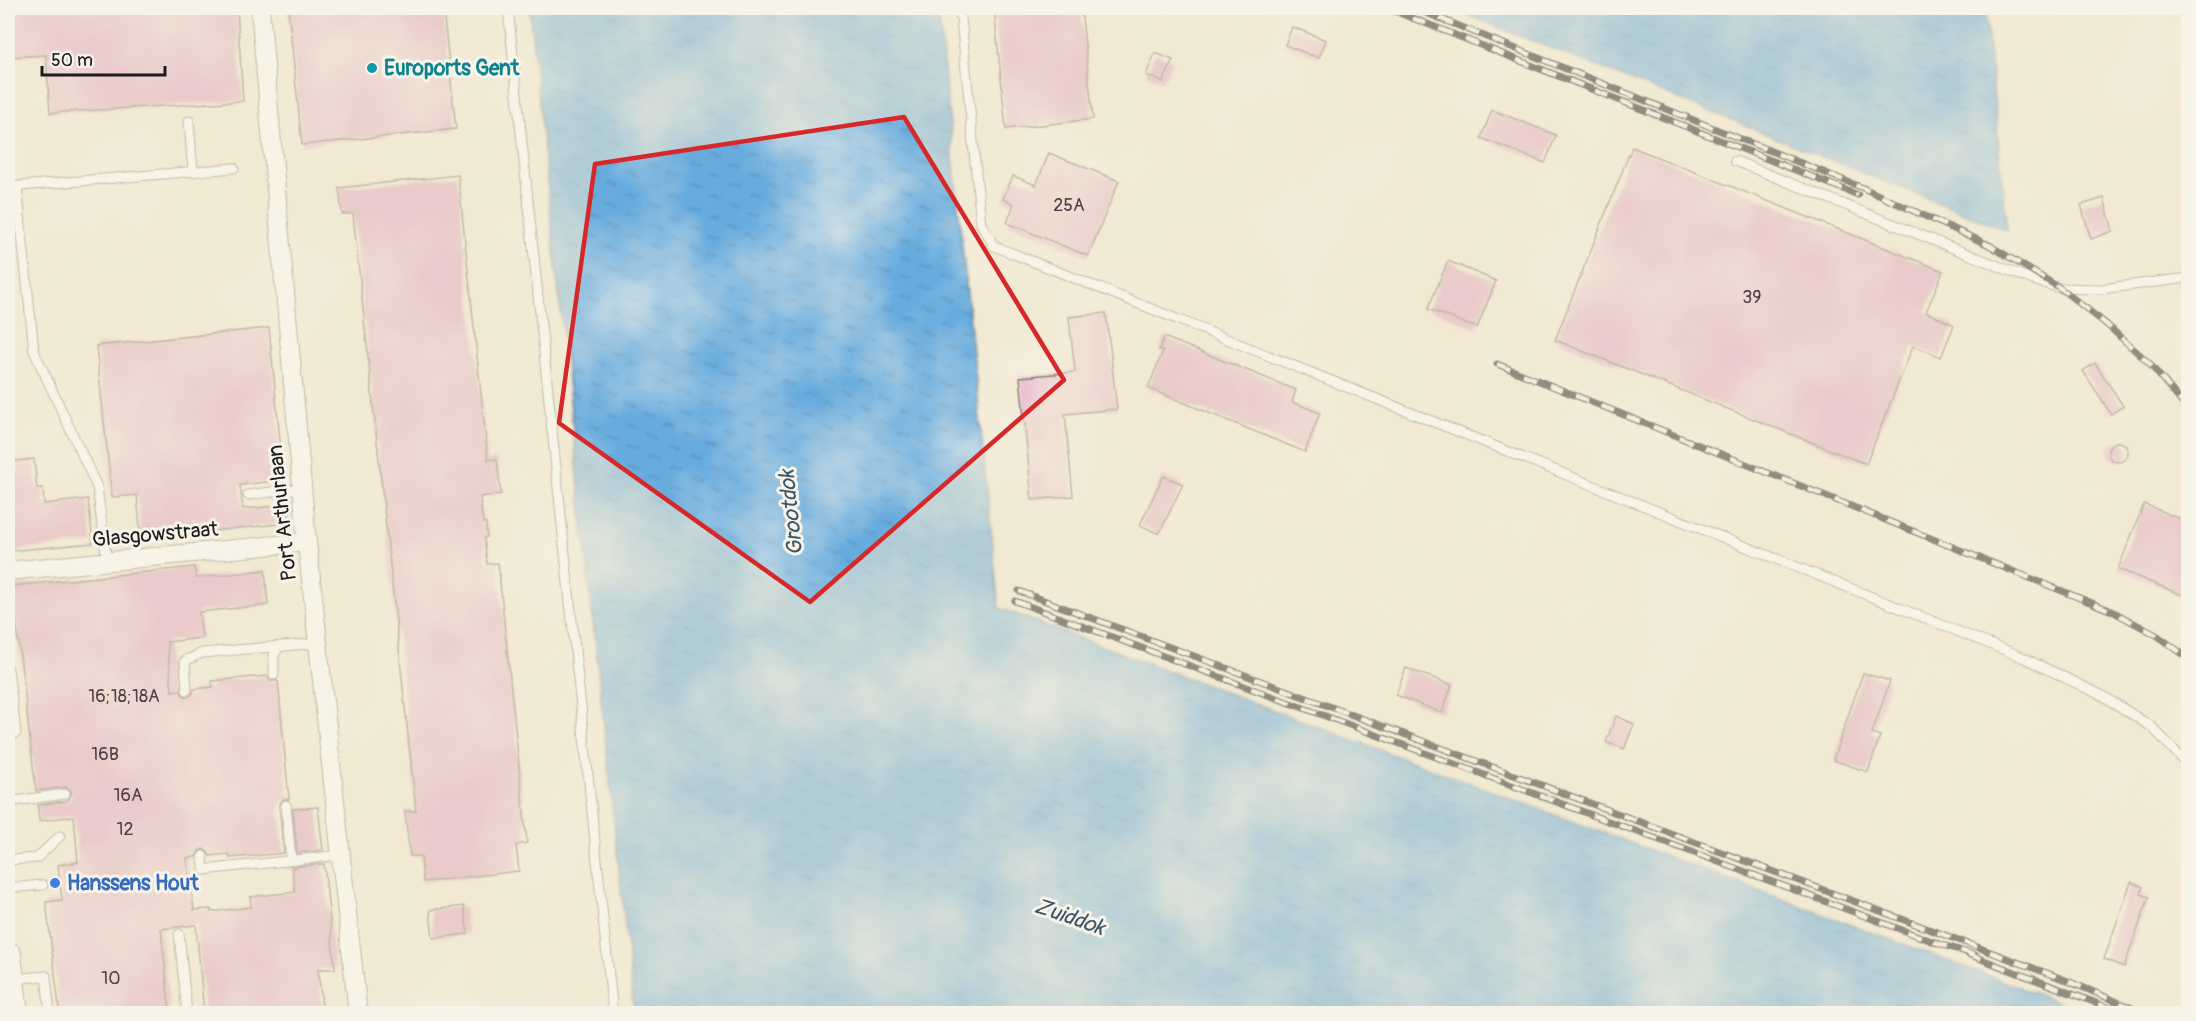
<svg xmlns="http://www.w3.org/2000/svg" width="2196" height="1021" font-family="Pangolin,sans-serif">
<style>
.water{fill:url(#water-ripples);stroke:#42647d;stroke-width:1.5}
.building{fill:#e2a7c3}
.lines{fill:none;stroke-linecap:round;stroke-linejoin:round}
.lane-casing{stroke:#868277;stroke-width:11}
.street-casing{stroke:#868277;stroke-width:20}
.secondary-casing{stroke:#868277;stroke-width:28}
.lane{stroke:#fff;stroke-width:9}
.street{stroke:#fff;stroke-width:18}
.secondary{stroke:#fff;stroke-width:26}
.rail-casing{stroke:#1c1c1c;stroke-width:7}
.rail{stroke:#f7f3e8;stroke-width:4.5;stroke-dasharray:14;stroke-linecap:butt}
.marked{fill:none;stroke:#d62828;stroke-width:4.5;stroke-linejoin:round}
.culture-dot{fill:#0f9aa8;stroke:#f7f3e8;stroke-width:2}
.shop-dot{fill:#3f7fe0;stroke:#f7f3e8;stroke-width:2}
.labels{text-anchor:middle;stroke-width:6;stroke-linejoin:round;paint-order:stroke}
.number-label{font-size:18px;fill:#4e3f46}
.culture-label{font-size:21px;font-weight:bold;fill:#0d838f;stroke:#f7f3e8;text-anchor:start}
.street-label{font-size:21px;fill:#1c1c1c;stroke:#f7f3e8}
.shop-label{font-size:21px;font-weight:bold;fill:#366cbe;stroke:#f7f3e8;text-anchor:start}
.water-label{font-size:22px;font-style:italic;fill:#3a566a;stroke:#f7f3e8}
</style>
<defs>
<pattern id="water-ripples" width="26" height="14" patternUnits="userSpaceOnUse" patternTransform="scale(1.5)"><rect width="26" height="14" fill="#68acde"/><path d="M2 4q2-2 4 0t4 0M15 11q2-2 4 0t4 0" fill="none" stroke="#558bb3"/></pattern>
</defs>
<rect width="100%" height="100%" fill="#f7f3e8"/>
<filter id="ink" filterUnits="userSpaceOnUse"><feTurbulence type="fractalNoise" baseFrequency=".0167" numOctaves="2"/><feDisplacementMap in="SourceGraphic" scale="12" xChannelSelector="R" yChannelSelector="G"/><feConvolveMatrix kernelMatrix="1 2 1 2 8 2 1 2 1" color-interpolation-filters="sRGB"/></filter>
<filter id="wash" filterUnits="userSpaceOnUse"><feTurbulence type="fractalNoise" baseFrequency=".008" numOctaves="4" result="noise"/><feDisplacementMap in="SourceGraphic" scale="24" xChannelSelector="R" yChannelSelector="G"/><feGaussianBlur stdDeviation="1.35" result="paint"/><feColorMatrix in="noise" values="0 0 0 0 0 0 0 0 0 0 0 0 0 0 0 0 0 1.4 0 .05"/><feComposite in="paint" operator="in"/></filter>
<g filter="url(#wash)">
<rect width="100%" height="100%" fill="#f1e9d2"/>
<g class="water">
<polygon points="529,8 938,8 999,608 2088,1013 634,1013"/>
<polygon points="1450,8 1985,8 2007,230"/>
</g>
<g id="blocks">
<g class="building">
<polygon points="8,8 237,8 243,101 50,113 46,55 8,57"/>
<polygon points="288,8 443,8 456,129 302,145"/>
<polygon points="994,8 1081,8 1093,119 1006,129"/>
<polygon points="1292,27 1326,40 1319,58 1285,45"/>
<polygon points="1155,53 1173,60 1163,82 1146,75"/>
<polygon points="1492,110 1556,135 1545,163 1481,138"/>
<polygon points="1632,147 1943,271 1926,312 1954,325 1941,357 1913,346 1866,464 1555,340"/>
<polygon points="1049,153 1119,181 1088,256 1007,223 1014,204 1003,199 1013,176 1036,185"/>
<polygon points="458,175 488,460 497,459 501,494 480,497 483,523 486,523 487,537 484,538 487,564 498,563 527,843 516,845 519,871 423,882 421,856 410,856 405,811 416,811 353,214 342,214 339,188"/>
<polygon points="2104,198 2113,231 2091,239 2081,205"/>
<polygon points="1448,261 1496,281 1477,328 1428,309"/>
<polygon points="1106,313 1117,409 1065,414 1073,496 1032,500 1020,377 1075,372 1069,317"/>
<polygon points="269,328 284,480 240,485 243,509 288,505 289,523 141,538 137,495 112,497 96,346"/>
<polygon points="1164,337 1296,390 1292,402 1320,413 1305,452 1148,388 1163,351 1159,350"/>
<polygon points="2095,363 2123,406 2111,414 2083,371"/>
<circle cx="2118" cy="452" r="10"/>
<polygon points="34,459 37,488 43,488 44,504 88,499 93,543 8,551 8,462"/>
<polygon points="1163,476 1183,484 1159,534 1140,525"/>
<polygon points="2144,504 2188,522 2188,578 2182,595 2118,569"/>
<polygon points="194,567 196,578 265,570 268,605 199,612 202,638 167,642 172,691 180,690 184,696 188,697 193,693 194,689 213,687 212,681 267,676 271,681 278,681 289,799 283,799 279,805 284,853 230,858 229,854 210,856 208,852 203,849 199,851 196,857 187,858 194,910 211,909 211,912 251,907 250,897 295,892 292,867 324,864 335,969 318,969 323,1014 204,1014 196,925 161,929 170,1014 60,1014 46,902 62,900 58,865 78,862 74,816 39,821 38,805 67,801 72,794 70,789 65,787 36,791 12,586"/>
<polygon points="1406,668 1452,685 1442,713 1396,695"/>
<polygon points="1863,673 1890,681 1872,733 1880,736 1868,772 1833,760"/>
<polygon points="1616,716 1634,724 1624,749 1606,742"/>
<polygon points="318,807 323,850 297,853 293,809"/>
<polygon points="2131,882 2143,887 2141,894 2149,897 2124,967 2104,959"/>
<polygon points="464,906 468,934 433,938 430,910"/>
</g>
</g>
</g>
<g filter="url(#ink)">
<use href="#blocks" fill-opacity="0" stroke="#868277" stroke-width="1.5"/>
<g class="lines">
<g class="lane-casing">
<g id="lane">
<polyline points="508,8 613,1014"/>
<polyline points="960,8 981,224 994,246 2022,657 2103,696 2152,727 2188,765"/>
<polyline points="189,121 193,172"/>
<polyline points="1735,161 2033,280 2060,288 2101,289 2188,278"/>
<polyline points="17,186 34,351 97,487 107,562"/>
<polyline points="8,187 234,168"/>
<polyline points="248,495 302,488"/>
<polyline points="274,675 274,655 279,647"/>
<polyline points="187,690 185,661 202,653 318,643"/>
<polyline points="8,735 16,733 8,669"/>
<polyline points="8,802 65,794"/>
<polyline points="286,805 291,860"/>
<polyline points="203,856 204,870 341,855"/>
<polyline points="8,860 37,858 60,836"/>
<polyline points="8,888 43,885"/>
<polyline points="179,934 187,1014"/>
<polyline points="11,979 46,976 50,1014"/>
</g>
</g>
<g class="street-casing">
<g id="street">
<polyline points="260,8 307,542 358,1014"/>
<polyline points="8,571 307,542"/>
</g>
</g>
<g class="secondary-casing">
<polyline id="secondary" points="8,955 15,1014"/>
</g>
<use href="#lane" class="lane"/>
<use href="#street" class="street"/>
<use href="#secondary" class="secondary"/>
<g class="rail-casing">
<g id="rail">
<polyline points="1387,8 1858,195"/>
<polyline points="1414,8 1863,188 1989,245 2060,288 2106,324 2149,363 2188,410"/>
<polyline points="1497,364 2112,611 2158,636 2188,658"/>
<polyline points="1019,591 2063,979 2146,1014"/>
<polyline points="1015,601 1940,944 1975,955"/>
<polyline points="1968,954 2125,1014"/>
</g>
</g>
<use href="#rail" class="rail"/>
</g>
</g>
<path d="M0 0H2196V1021H0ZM904 117 1064 380 810 602 559 423 595 164Z" fill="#f1e9d2" fill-opacity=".55" fill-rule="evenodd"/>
<path class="marked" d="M904 117 1064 380 810 602 559 423 595 164Z"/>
<circle class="culture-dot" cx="372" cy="68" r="6"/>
<circle class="shop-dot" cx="55" cy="883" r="6"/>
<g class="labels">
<g class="number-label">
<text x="1069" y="211">25A</text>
<text x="1752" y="303">39</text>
<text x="124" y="702">16;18;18A</text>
<text x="105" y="760">16B</text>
<text x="128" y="801">16A</text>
<text x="125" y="835">12</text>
<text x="111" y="984">10</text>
</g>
<g class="culture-label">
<text x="384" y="75">Euroports Gent</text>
</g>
<g class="street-label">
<text transform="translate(282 513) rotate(-96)" y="7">Port Arthurlaan</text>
<text transform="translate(155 534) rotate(-5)" y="7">Glasgowstraat</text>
</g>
<g class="shop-label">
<text x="67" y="890">Hanssens Hout</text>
</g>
<g class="water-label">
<text transform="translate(790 513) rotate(-96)" y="8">Grootdok</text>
<text transform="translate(1070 916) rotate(19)" y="8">Zuiddok</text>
</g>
</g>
<rect width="2196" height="1021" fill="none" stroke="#f7f3e8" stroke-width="30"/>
<path d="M42 66v9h123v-9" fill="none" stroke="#1c1c1c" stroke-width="3"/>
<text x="51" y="66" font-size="18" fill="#1c1c1c" stroke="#f7f3e8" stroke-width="4.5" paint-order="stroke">50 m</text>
</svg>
